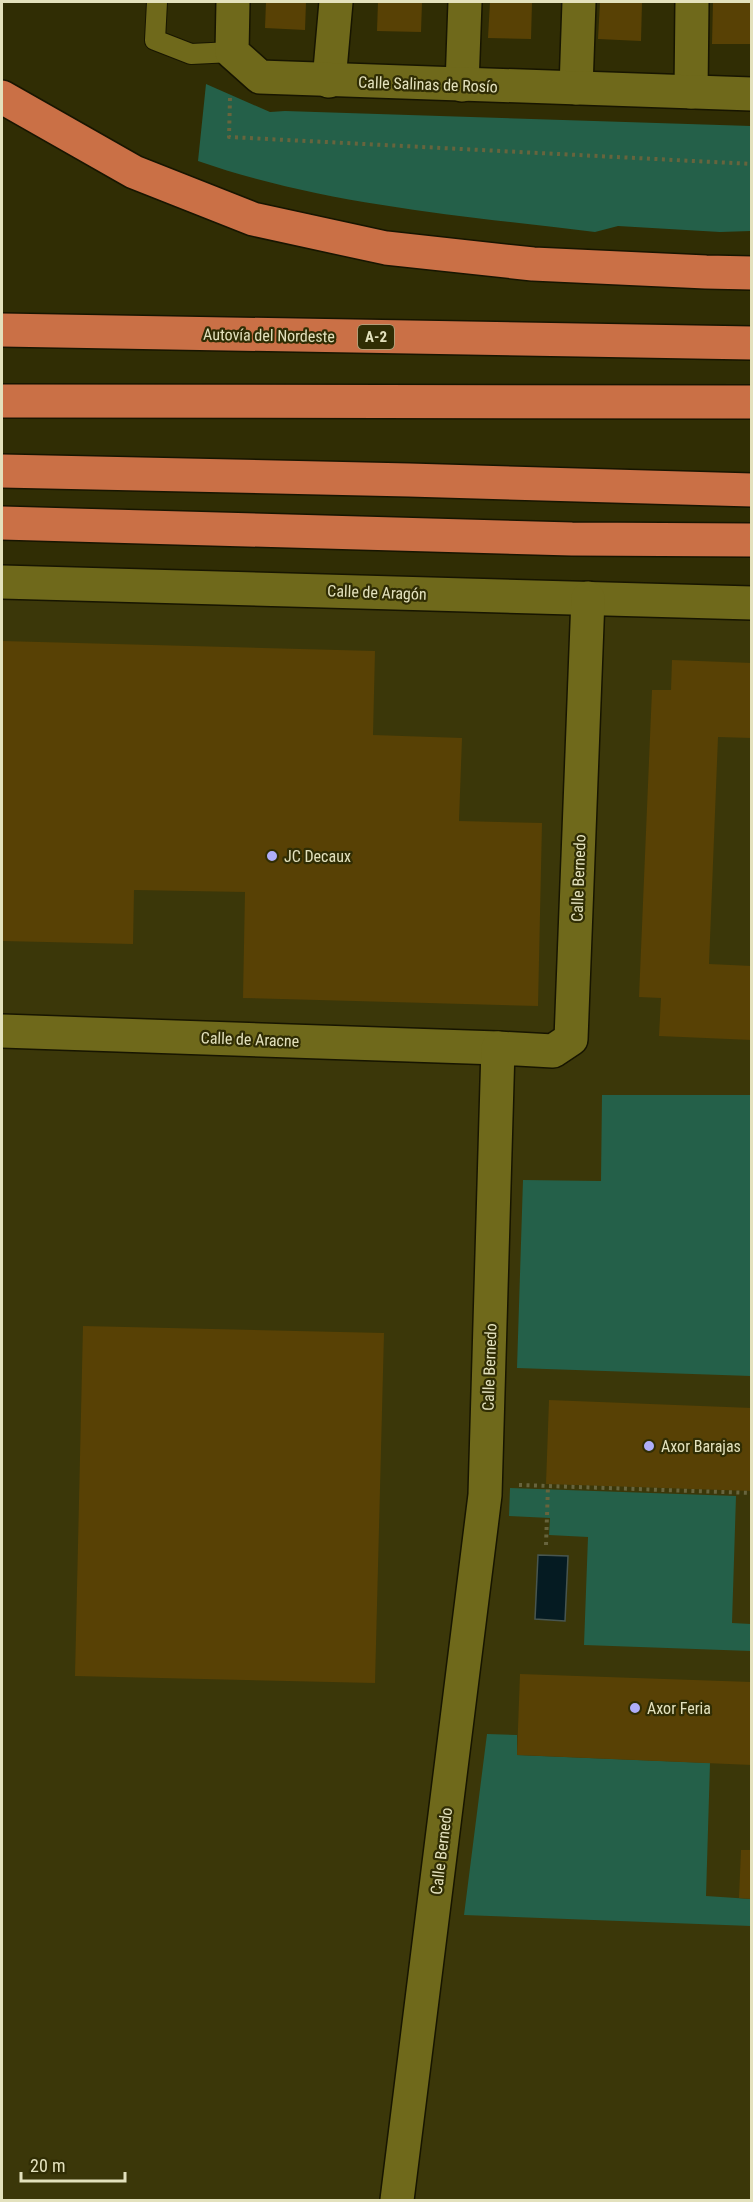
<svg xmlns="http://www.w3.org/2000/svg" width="753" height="2202" font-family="'Roboto Condensed',sans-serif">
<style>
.built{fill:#3b3709}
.green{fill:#246049}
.water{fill:#051b22;stroke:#485650;stroke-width:1.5}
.building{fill:#584105}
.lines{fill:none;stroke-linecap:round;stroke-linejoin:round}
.lane-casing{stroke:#171501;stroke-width:22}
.street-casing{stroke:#171501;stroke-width:36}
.secondary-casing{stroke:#171501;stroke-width:36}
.highway-casing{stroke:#171501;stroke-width:36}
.path{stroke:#67643d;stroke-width:4;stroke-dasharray:3 4.5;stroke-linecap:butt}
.lane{stroke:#6f691b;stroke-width:20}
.street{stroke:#6f691b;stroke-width:33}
.secondary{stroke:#6f691b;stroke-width:33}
.highway{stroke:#ca7046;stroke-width:33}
.poi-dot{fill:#afaefa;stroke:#302d04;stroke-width:2}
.labels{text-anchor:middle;stroke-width:4.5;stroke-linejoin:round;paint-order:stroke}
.shield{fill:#302d04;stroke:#adab86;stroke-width:1.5}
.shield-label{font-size:15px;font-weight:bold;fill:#e3e1bd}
.street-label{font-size:16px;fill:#e3e1bd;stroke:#302d04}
.poi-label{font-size:16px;fill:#e3e1bd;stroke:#302d04;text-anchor:start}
</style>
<rect width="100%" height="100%" fill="#302d04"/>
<polygon class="built" points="2,582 751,603 751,2200 2,2200"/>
<g class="green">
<path d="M206 84 270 112 285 111 751 126V231L720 232 618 226 595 232C463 216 324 205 198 161Z"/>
<polygon points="602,1095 751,1095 751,1376 517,1368 523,1180 601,1181"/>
<polygon points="510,1488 736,1496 732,1623 751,1624 751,1651 584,1645 588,1537 549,1535 550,1518 509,1516"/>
<polygon points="487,1734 517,1735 517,1755 710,1763 706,1896 751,1899 751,1926 464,1915"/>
</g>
<polygon class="water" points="538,1555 568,1556 565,1621 535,1619"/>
<g class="building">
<polygon points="266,2 306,2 305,30 265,28"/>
<polygon points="378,2 422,2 421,32 377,31"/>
<polygon points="490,2 532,2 531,39 488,38"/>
<polygon points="600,2 642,2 641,41 598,39"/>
<polygon points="713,2 752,2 752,44 712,44"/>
<polygon points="2,641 375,651 373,735 462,738 459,821 542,823 538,1006 243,998 245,892 134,890 133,944 2,941"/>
<polygon points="672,660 752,663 752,738 718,737 709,964 752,966 752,1040 659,1036 661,998 639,997 652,690 671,690"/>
<polygon points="83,1326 384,1333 375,1683 75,1676"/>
<polygon points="549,1400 752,1408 752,1491 546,1484"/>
<polygon points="520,1674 752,1682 752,1765 517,1755"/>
<polygon points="741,1850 752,1850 752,1899 739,1898"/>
</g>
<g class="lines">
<g class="lane-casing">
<polyline id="lane" points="157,2 155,40 191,54 232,52"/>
</g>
<g class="street-casing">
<g id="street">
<polyline points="329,81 336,2"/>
<polyline points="462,85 465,2"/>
<polyline points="576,88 579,2"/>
<polyline points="691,92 692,2"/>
<polyline points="2,582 752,603"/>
<polyline points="2,1031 498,1048"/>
<polyline points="397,2200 485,1495 498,1048 553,1051 571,1039 588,598"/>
</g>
</g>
<g class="secondary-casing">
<polyline id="secondary" points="233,2 232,52 260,77 752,94"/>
</g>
<g class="highway-casing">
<g id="highway">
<polyline points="2,97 134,172 253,219 386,248 533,264 706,272 752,273"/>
<polyline points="2,330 752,343"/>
<polyline points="2,401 752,402"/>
<polyline points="2,471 409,480 752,490"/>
<polyline points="2,523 572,539 752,540"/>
</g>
</g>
<g class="path">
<polyline points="230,98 229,137 752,164"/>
<polyline points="519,1485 752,1493"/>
<polyline points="546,1545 548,1486"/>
</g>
<use href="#lane" class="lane"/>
<use href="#street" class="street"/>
<use href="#secondary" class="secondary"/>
<use href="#highway" class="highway"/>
</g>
<g class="poi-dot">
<circle cx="272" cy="856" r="6"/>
<circle cx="649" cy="1446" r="6"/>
<circle cx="635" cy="1708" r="6"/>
</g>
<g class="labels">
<rect class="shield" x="358" y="325" width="36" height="24" rx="4.5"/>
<g class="shield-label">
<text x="376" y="342">A-2</text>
</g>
<g class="street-label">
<text transform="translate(428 84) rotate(2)" y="6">Calle Salinas de Rosío</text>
<text transform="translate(269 335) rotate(1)" y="6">Autovía del Nordeste</text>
<text transform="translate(377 592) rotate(2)" y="6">Calle de Aragón</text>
<text transform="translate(578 878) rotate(-88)" y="6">Calle Bernedo</text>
<text transform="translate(250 1039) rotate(2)" y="6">Calle de Aracne</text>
<text transform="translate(489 1367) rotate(-88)" y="6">Calle Bernedo</text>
<text transform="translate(441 1851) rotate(-83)" y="6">Calle Bernedo</text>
</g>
<g class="poi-label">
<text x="284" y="862">JC Decaux</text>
<text x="661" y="1452">Axor Barajas</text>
<text x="647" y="1714">Axor Feria</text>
</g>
</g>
<rect width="753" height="2202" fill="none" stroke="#e3e1bd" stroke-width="6"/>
<path d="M21 2172v9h104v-9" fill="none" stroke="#e3e1bd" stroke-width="3"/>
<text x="30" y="2172" font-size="18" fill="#e3e1bd" stroke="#302d04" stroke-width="4.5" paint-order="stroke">20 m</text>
</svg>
